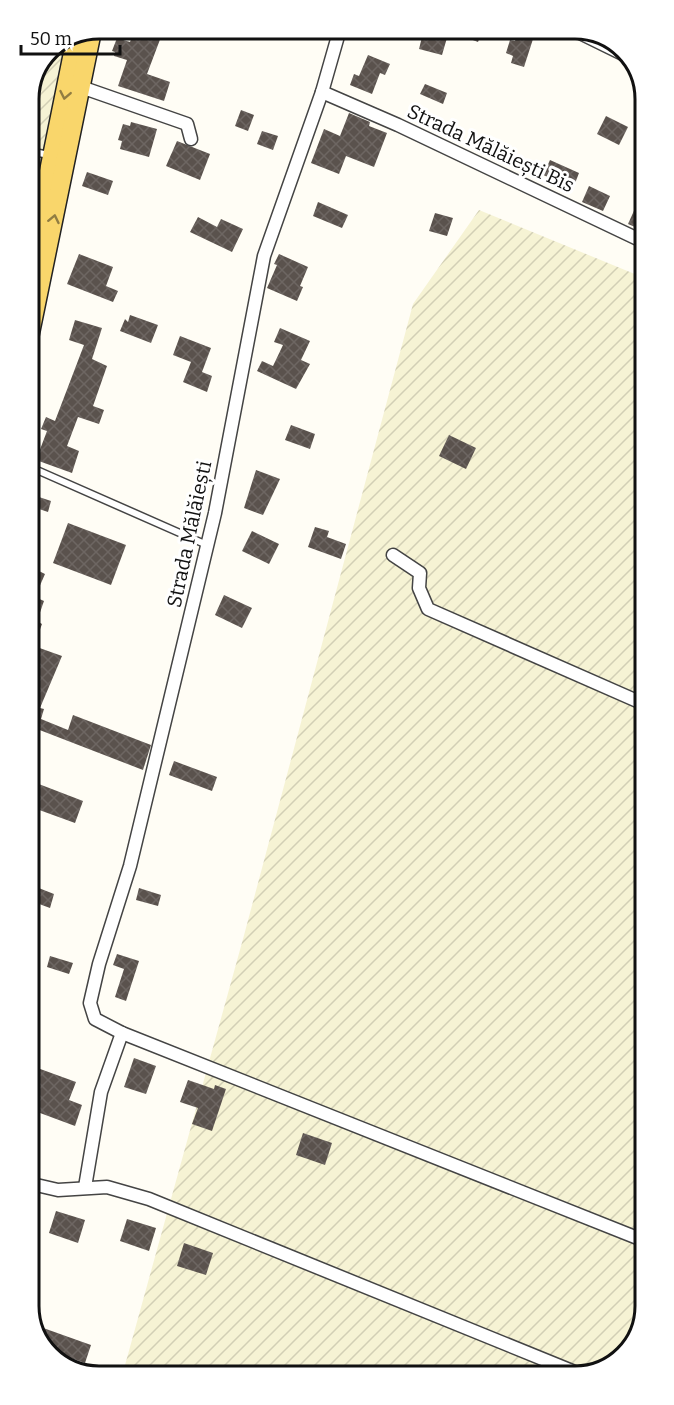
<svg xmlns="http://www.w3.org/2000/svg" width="674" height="1405" font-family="Bitter,serif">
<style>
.farmland{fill:url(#farmland-furrows)}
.building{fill:url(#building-cross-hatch)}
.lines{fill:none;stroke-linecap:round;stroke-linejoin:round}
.service-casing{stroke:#444;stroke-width:9}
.minor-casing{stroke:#444;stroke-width:15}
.primary-casing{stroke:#222;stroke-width:21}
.service{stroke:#fff;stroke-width:6}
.minor{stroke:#fff;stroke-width:12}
.primary{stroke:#f9d66b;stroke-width:18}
.oneway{stroke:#917d42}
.labels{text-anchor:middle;stroke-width:6;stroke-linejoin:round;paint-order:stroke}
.street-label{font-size:20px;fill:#111;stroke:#fff}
.rim{fill:none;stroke:#111;stroke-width:3}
</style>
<defs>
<pattern id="farmland-furrows" width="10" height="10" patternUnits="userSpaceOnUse" patternTransform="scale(1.5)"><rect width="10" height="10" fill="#f6f3d4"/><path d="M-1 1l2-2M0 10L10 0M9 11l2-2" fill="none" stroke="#d2cfb5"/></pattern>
<pattern id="building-cross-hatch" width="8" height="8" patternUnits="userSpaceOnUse" patternTransform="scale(1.5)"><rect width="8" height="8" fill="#5a524d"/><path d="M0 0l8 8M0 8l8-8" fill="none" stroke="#6d6662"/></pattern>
</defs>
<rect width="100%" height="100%" fill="#fffdf5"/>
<g class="farmland">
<polygon points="66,42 49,128 29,214 29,94 49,49"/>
<polygon points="479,210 642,277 645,1311 631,1349 598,1373 122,1376 243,939 413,304"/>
</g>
<g class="building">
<polygon points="135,29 164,29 147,74 170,82 164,101 118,86 127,60 114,56 115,52 112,51 117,38 130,42"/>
<polygon points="432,29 483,29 478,42 449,31 442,55 419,49 422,37 429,39"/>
<polygon points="518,31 534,36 524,67 511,63 513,56 506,53 510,40 515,41"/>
<polygon points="368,55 390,64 385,75 380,73 372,94 350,85 354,74 359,76"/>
<polygon points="425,84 447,93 443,104 420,94"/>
<polygon points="241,110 254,115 248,131 235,126"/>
<polygon points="349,113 370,122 369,126 387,133 374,167 346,156 339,174 311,163 324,129 340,136"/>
<polygon points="606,116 628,127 619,145 597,134"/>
<polygon points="131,122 157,129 149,157 120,149 122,141 118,140 123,124 130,126"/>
<polygon points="262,131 278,136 273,150 257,144"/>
<polygon points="489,139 511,148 506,159 484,150"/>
<polygon points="177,141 210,154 200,180 166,166"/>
<polygon points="550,160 579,173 574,186 567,183 563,190 551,184 553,179 543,175"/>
<polygon points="87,172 113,181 108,195 82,186"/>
<polygon points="589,186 610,196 603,211 582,202"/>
<polygon points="642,193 642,230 628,224"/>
<polygon points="318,202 348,215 342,228 313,216"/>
<polygon points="435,213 453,218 447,236 429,231"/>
<polygon points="198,217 217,227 221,219 243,229 232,252 190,232"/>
<polygon points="79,254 113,267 106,286 118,291 113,302 67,284"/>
<polygon points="279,254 308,267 300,286 303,287 297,301 267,288 277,265 274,264"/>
<polygon points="130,315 158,325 151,343 120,331 125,319 128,322"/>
<polygon points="75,320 102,328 92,359 107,366 93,406 104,410 99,424 78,417 67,446 79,451 72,473 36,460 47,431 41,429 46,417 55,421 84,345 69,340"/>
<polygon points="280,328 310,341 301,360 310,364 296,389 257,371 262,361 273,366 283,345 274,342"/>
<polygon points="180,336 211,348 202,372 212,376 207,392 183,382 191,362 173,355"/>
<polygon points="291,425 315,434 310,449 285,440"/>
<polygon points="449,435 476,448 466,469 439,456"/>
<polygon points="256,470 280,479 263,515 244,508"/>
<polygon points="30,494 51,501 48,512 30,506"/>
<polygon points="68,523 126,545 111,585 53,563"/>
<polygon points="315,527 329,531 327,537 346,544 341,559 308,547"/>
<polygon points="252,531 279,544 269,564 242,551"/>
<polygon points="33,568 45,574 35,597 44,601 37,621 42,624 34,646 62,656 40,708 44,709 41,719 68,730 73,715 151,745 143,770 37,729 31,743 30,575"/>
<polygon points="224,595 252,608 242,628 215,615"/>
<polygon points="174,761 217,777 212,791 169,775"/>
<polygon points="31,781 83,801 75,823 31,807"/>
<polygon points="31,885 54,894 50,908 31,901"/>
<polygon points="139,888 161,895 158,906 136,900"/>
<polygon points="117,954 139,961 126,1001 115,997 124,969 113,965"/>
<polygon points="50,956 73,963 69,974 47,967"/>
<polygon points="134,1058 156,1066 146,1094 124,1087"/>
<polygon points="32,1066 76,1082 69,1100 82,1105 75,1126 32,1110"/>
<polygon points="188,1080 214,1089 215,1085 226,1089 212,1131 192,1124 198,1108 180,1102"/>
<polygon points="303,1133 332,1143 325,1165 296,1155"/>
<polygon points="56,1211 85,1220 78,1243 49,1233"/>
<polygon points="127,1219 156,1228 149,1251 120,1241"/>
<polygon points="184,1243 213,1253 206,1275 177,1266"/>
<polygon points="32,1324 91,1345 85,1363 47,1350 32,1329"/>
</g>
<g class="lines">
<g class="service-casing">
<g id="service">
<polyline points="29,151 49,155"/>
<polyline points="30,467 207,545"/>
</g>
</g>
<g class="minor-casing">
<g id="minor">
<polyline points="340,29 322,92 264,256 215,513 130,866 99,964 90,1003 95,1019 122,1033 645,1241"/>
<polyline points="572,29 627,56"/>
<polyline points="81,87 187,124 191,139"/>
<polyline points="322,92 398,125 642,241"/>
<polyline points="393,555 420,573 419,588 428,609 644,704"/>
<polyline points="32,1184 58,1190 107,1187 149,1199 577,1373"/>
<polyline points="85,1187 101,1092 122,1033"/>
</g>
</g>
<g class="primary-casing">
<g id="primary">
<polyline points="29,270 76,38"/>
<polyline points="29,338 92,31"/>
</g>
</g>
<use href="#service" class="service"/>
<use href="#minor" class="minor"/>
<use href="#primary" class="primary"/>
</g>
<defs><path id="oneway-chevron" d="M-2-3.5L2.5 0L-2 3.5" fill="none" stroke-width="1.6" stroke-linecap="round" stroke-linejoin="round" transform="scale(1.5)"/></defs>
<g class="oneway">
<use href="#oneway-chevron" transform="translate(65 95) rotate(101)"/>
<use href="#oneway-chevron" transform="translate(54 219) rotate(-78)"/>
</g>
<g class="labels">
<g class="street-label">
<text transform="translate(491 148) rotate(25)" y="7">Strada Mălăiești Bis</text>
<text transform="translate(189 534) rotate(-78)" y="7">Strada Mălăiești</text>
</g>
</g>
<path d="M0 0H674V1405H0ZM99 39H575A60 60 0 0 1 635 99V1306A60 60 0 0 1 575 1366H99A60 60 0 0 1 39 1306V99A60 60 0 0 1 99 39Z" fill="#fff" fill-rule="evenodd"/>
<path class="rim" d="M99 39H575A60 60 0 0 1 635 99V1306A60 60 0 0 1 575 1366H99A60 60 0 0 1 39 1306V99A60 60 0 0 1 99 39Z"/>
<path d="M21 45v9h99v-9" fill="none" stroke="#111111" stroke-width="3"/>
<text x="30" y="45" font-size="18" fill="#111111" stroke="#ffffff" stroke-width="4.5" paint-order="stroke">50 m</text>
</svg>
